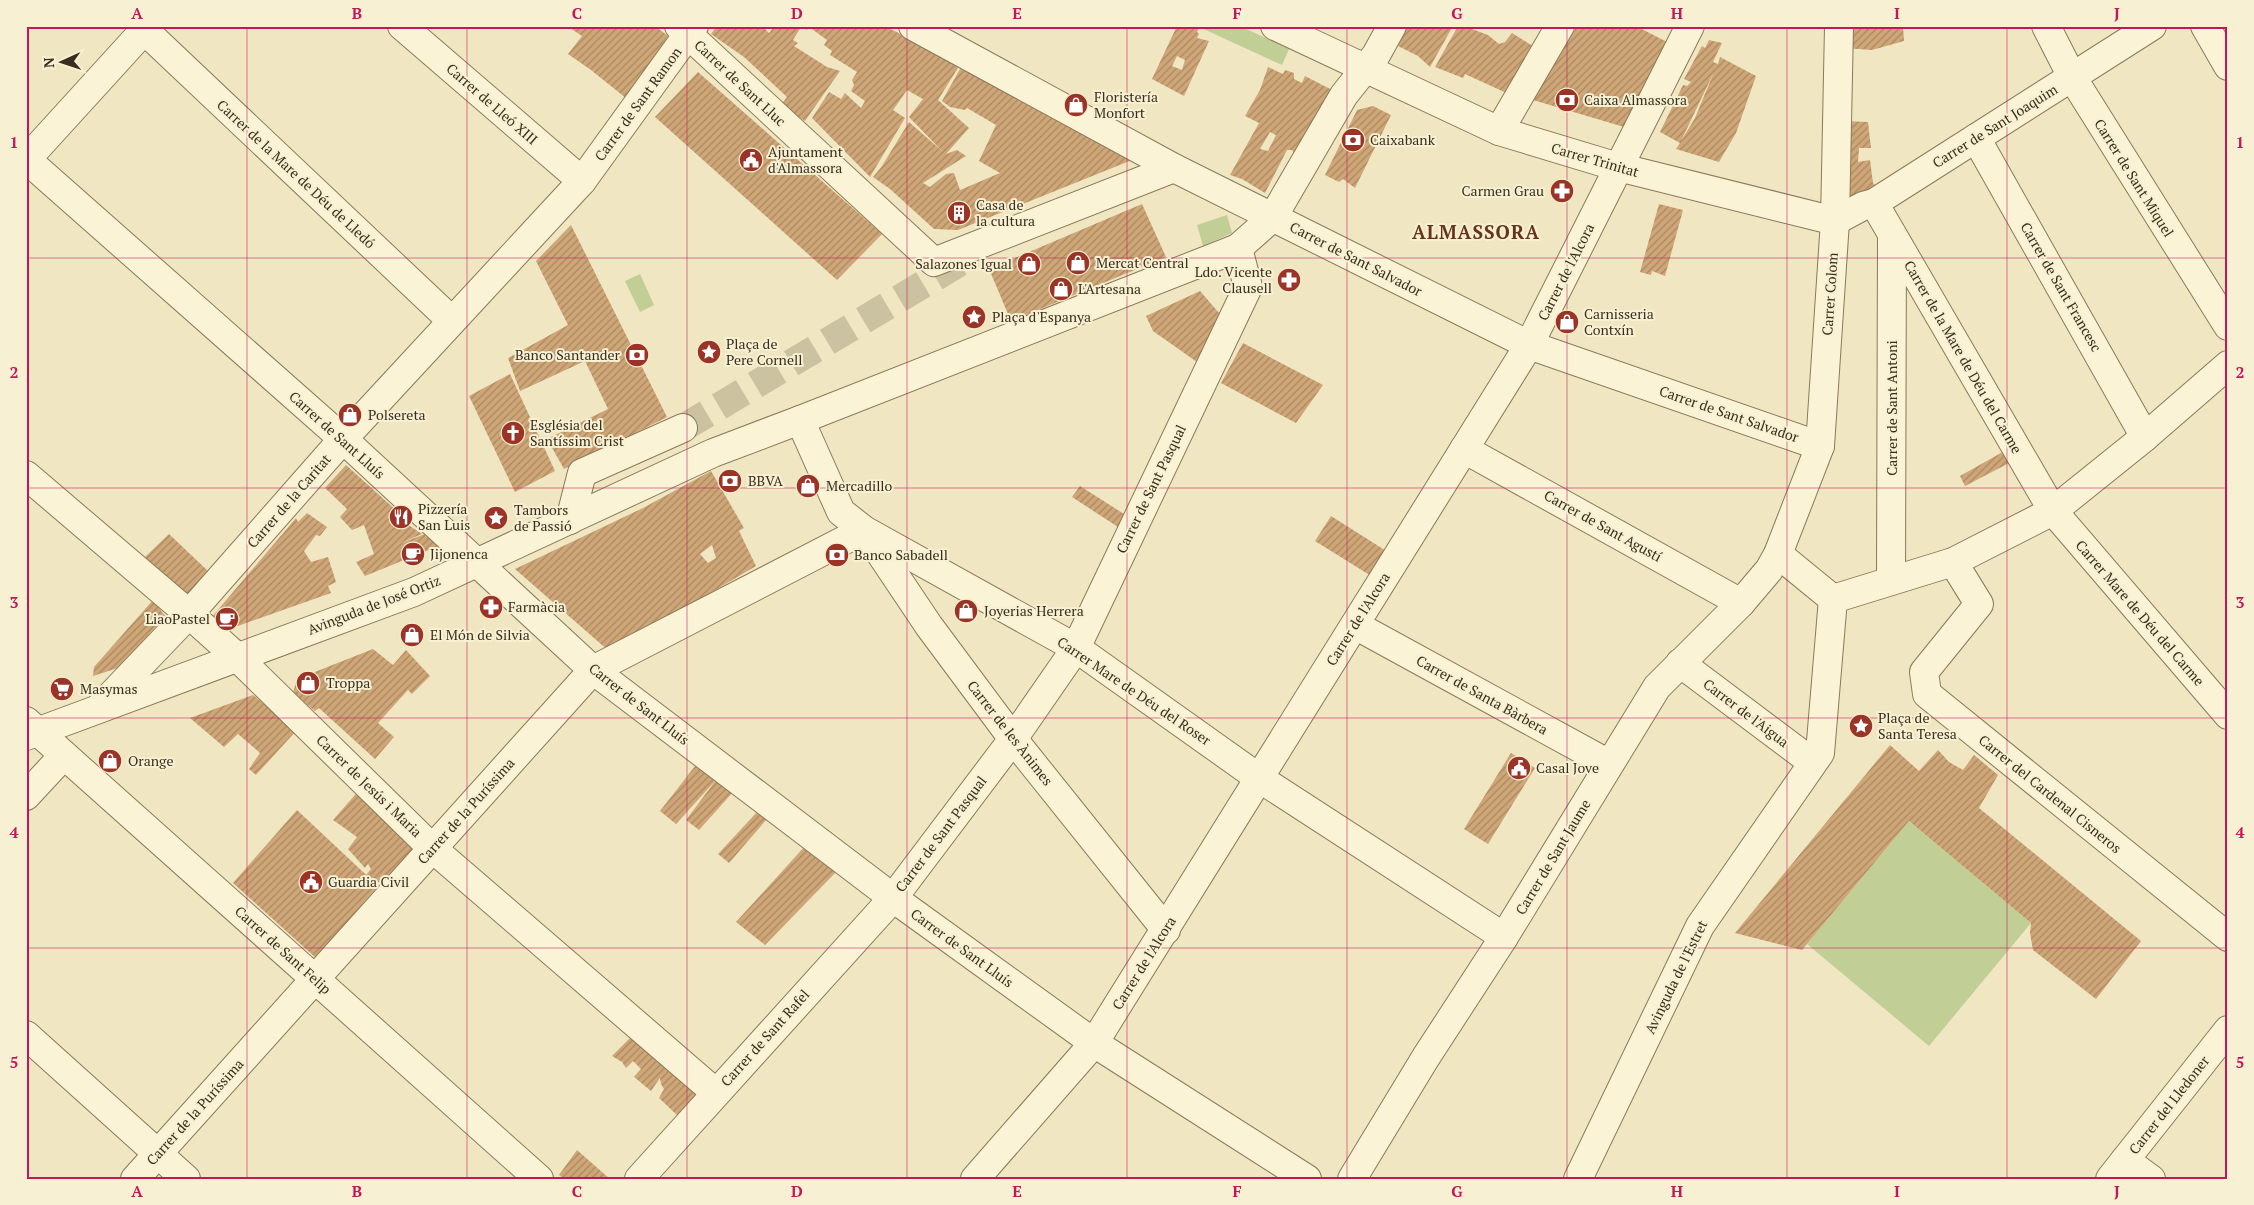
<svg xmlns="http://www.w3.org/2000/svg" width="2254" height="1205" font-family="'PT Serif',serif">
<style>
.park{fill:#c1ce96}
.building{fill:url(#building-hatch);fill-rule:evenodd}
.lines{fill:none;stroke-linecap:round;stroke-linejoin:round}
.minor-tunnel{stroke:#cbc2a1;stroke-width:28;stroke-dasharray:28 14;stroke-linecap:butt}
.minor-casing{stroke:#8a7959;stroke-width:30}
.minor{stroke:#faf3d6;stroke-width:28}
.grid{fill:none;stroke:#c2185b;stroke-width:1;stroke-opacity:0.55}
.labels{text-anchor:middle;stroke-width:4;stroke-linejoin:round;paint-order:stroke}
.street-label{font-size:14px;fill:#392e1d;stroke:#f7f0d2}
.poi-label{font-size:14px;fill:#392e1d;stroke:#f7f0d2;text-anchor:start}
.district-label{font-size:19px;font-weight:bold;letter-spacing:1px;fill:#67341b;stroke:#f7f0d2}
.neatline{fill:none;stroke:#c2185b;stroke-width:2}
.grid-label{font-size:16px;text-anchor:middle;font-weight:bold;fill:#c2185b}
</style>
<defs>
<pattern id="building-hatch" width="6" height="6" patternUnits="userSpaceOnUse" patternTransform="scale(1.25)"><rect width="6" height="6" fill="#cfa677"/><path d="M-1 1l2-2M0 6l6-6M5 7l2-2" fill="none" stroke="#a98861"/></pattern>
</defs>
<rect width="100%" height="100%" fill="#f0e7c2"/>
<g class="park">
<polygon points="1197,26 1240,26 1289,49 1282,65"/>
<polygon points="1227,215 1232,233 1203,246 1197,225"/>
<polygon points="640,274 654,305 640,312 625,281"/>
<polygon points="1909,821 2031,923 1929,1046 1807,944"/>
</g>
<g class="building">
<polygon points="571,26 655,26 668,36 627,99 591,70 568,54 582,36 570,28"/>
<polygon points="717,26 762,26 769,33 773,28 776,29 779,26 884,26 961,63 938,100 969,128 946,154 957,150 966,156 923,183 930,187 946,174 954,173 960,190 1000,173 979,161 996,125 967,108 965,110 950,107 942,101 960,69 987,80 1137,158 958,230 934,229 890,189 873,177 882,166 909,122 942,151 909,117 923,99 907,90 898,103 893,110 905,118 870,177 812,118 829,92 841,99 845,93 861,108 865,101 851,91 854,85 852,80 857,72 830,55 832,51 824,45 827,40 809,27 807,30 801,27 793,40 798,43 794,46 827,67 840,71 805,121 781,105 787,97 744,57 711,34"/>
<path d="M1177 26 1199 27 1197 32 1199 34 1197 38 1209 41 1184 96 1152 79ZM1177 56 1185 60 1182 70 1172 66Z"/>
<polygon points="1403,26 1453,26 1430,67 1418,56 1394,44"/>
<polygon points="1458,26 1464,26 1488,35 1499,44 1505,42 1512,33 1539,50 1513,96 1465,74 1463,78 1435,67"/>
<polygon points="1577,26 1636,26 1669,43 1624,127 1533,100"/>
<polygon points="1844,26 1903,26 1904,41 1872,50 1844,48"/>
<path d="M1709 40 1722 43 1713 62 1718 64 1720 57 1756 76 1736 133 1719 162 1676 149 1680 143 1660 132 1683 85 1687 86 1691 82 1684 79 1702 46 1705 48ZM1714 72 1695 118 1681 141Z"/>
<path d="M1268 67 1283 74 1285 70 1294 73V79L1302 83 1305 76 1334 91 1294 154 1292 150H1287L1265 193 1242 179 1230 175 1259 123 1245 116 1260 90ZM1270 132 1276 135 1268 151 1260 149Z"/>
<polygon points="698,72 882,234 837,280 655,117"/>
<polygon points="1373,106 1391,115 1355,188 1343,179 1339,182 1325,175 1357,110"/>
<polygon points="1842,121 1868,122 1871,148 1859,148 1858,162 1870,160 1873,183 1880,190 1842,204"/>
<polygon points="1142,204 1166,257 1011,321 989,269"/>
<polygon points="1659,204 1683,210 1665,276 1652,271 1651,275 1640,272"/>
<polygon points="571,225 667,417 564,469 547,439 608,409 585,361 520,391 508,358 568,325 536,261"/>
<polygon points="1200,291 1226,321 1204,367 1153,331 1146,316"/>
<polygon points="1243,343 1323,385 1296,423 1221,383"/>
<polygon points="510,374 555,471 515,492 469,396"/>
<polygon points="2008,449 2015,460 1965,486 1960,476"/>
<polygon points="346,465 398,512 407,524 422,534 396,545 425,534 426,537 431,533 441,545 365,576 356,562 374,554 364,525 352,530 340,517 347,509 325,488"/>
<path d="M711 471 744 528 739 531 756 566 610 652 515 569 643 508ZM712 545 716 558 708 563 700 554Z"/>
<polygon points="1080,486 1124,514 1118,527 1072,497"/>
<polygon points="307,513 327,527 320,536 316,535 304,551 311,562 328,557 336,582 328,586 331,593 235,627 211,618 296,518 298,522"/>
<polygon points="1331,516 1391,554 1376,579 1315,541"/>
<polygon points="169,534 208,571 186,596 145,557"/>
<polygon points="153,600 165,616 121,667 93,676 94,667"/>
<polygon points="373,649 393,665 406,650 430,676 412,694 408,690 378,723 394,737 375,759 319,708 315,711 293,693 297,679"/>
<polygon points="253,695 296,731 256,775 249,769 260,753 238,734 224,747 190,718"/>
<polygon points="1890,745 1919,771 1938,750 1949,762 1963,770 1974,755 1998,775 1979,808 2141,941 2096,999 2033,950 2030,933 2031,923 1909,821 1802,950 1735,933"/>
<polygon points="1511,753 1535,768 1488,844 1464,829"/>
<polygon points="699,761 734,791 699,830 686,820 716,780 676,824 660,811"/>
<polygon points="361,788 423,844 382,884 366,875 371,869 368,864 365,868 348,849 357,837 333,820"/>
<polygon points="297,810 378,886 316,958 233,883"/>
<polygon points="757,812 767,819 729,863 718,854"/>
<polygon points="806,845 837,871 765,945 736,922"/>
<polygon points="632,1036 702,1094 678,1116 659,1098 664,1089 661,1084 660,1078 651,1091 634,1077 641,1069 633,1061 626,1068 622,1062 612,1056"/>
<polygon points="577,1150 610,1179 564,1179 559,1175"/>
</g>
<g class="lines">
<polyline class="minor-tunnel" points="683,428 969,257"/>
<g class="minor-casing">
<g id="minor">
<polyline points="140,26 452,321"/>
<polyline points="402,26 582,181"/>
<polyline points="679,26 934,262 1174,168"/>
<polyline points="913,26 1174,168 1529,345 1820,446"/>
<polyline points="1275,26 1499,131 1618,167 1835,221"/>
<polyline points="2046,26 2072,77 2228,326"/>
<polyline points="2205,26 2228,66"/>
<polyline points="1499,131 1560,26"/>
<polyline points="1976,138 2145,437"/>
<polyline points="26,159 343,439 593,670 893,898 1094,1043 1307,1179"/>
<polyline points="26,160 148,26"/>
<polyline points="1874,203 2053,511 2228,715"/>
<polyline points="1835,221 1863,206 1874,203 2152,26"/>
<polyline points="800,420 841,512 864,530 1076,648 1259,778 1504,937"/>
<polyline points="1464,449 1741,603"/>
<polyline points="26,475 189,614 238,658 432,848 716,1093"/>
<polyline points="570,520 582,473 683,428"/>
<polyline points="868,535 929,626 1013,739 1166,930"/>
<polyline points="1778,554 1833,599"/>
<polyline points="1953,562 1979,604 1924,672 1927,694 2228,937"/>
<polyline points="1891,580 1892,237"/>
<polyline points="1355,625 1609,764"/>
<polyline points="1680,663 1812,762"/>
<polyline points="100,707 189,614 343,439 582,181 694,26"/>
<polyline points="26,721 539,1179"/>
<polyline points="26,736 414,592 713,453 800,420 1238,248 1273,217 1344,95 1376,55 1392,26"/>
<polyline points="26,796 64,755"/>
<polyline points="26,1035 186,1179"/>
<polyline points="2125,1160 2151,1179"/>
<polyline points="135,1179 593,670 864,530"/>
<polyline points="639,1179 893,898 1013,739 1076,648 1248,287 1238,248"/>
<polyline points="975,1179 1094,1043 1529,345 1690,26"/>
<polyline points="1352,1179 1426,1057 1504,937 1657,687 1741,603 1769,570 1778,554 1820,446 1835,221 1839,26"/>
<polyline points="1578,1179 1700,926 1820,753 1833,599 1953,562 2053,511 2145,437 2228,365"/>
<polyline points="2110,1179 2228,1030"/>
</g>
</g>
<use href="#minor" class="minor"/>
</g>
<path class="grid" d="M247 26V1179M467 26V1179M687 26V1179M907 26V1179M1127 26V1179M1347 26V1179M1567 26V1179M1787 26V1179M2007 26V1179M26 258H2228M26 488H2228M26 718H2228M26 948H2228"/>
<defs>
<g id="bank-disc" transform="scale(1.25)"><circle r="9.5" fill="#9b3326" stroke="#f7f0d2"/><path d="M-6-4H6V4H-6ZM0-2.3a2.3 2.3 0 1 0 0 4.6a2.3 2.3 0 1 0 0-4.6Z" fill="#fff"/></g>
<g id="shop-disc" transform="scale(1.25)"><circle r="9.5" fill="#9b3326" stroke="#f7f0d2"/><path d="M-5-2.5h2.3a2.7 3.5 0 0 1 5.4 0H5L5.5 6h-11ZM-1.5-2.5h3a1.5 2.3 0 0 0-3 0Z" fill="#fff"/></g>
<g id="civic-disc" transform="scale(1.25)"><circle r="9.5" fill="#9b3326" stroke="#f7f0d2"/><path d="M-.6-6.5H3V-4.5H.6V-3L4-1V1h2V6H-6V1h2V-1L-.6-3ZM-1.2 2.5V6h2.4V2.5Z" fill="#fff"/></g>
<g id="pharmacy-disc" transform="scale(1.25)"><circle r="9.5" fill="#9b3326" stroke="#f7f0d2"/><path d="M-2-6h4v4h4v4h-4v4h-4v-4h-4v-4h4Z" fill="#fff"/></g>
<g id="building-disc" transform="scale(1.25)"><circle r="9.5" fill="#9b3326" stroke="#f7f0d2"/><path d="M-4-6H4V6H1V3H-1V6H-4ZM-2.5-4.3h1.7v1.8h-1.7ZM.8-4.3h1.7v1.8H.8ZM-2.5-1h1.7V.8h-1.7ZM.8-1h1.7V.8H.8Z" fill="#fff"/></g>
<g id="sight-disc" transform="scale(1.25)"><circle r="9.5" fill="#9b3326" stroke="#f7f0d2"/><path d="M0-6L1.8-2.2L6-1.7L2.9 1.2L3.7 5.4L0 3.3L-3.7 5.4L-2.9 1.2L-6-1.7L-1.8-2.2Z" fill="#fff"/></g>
<g id="church-disc" transform="scale(1.25)"><circle r="9.5" fill="#9b3326" stroke="#f7f0d2"/><path d="M-1.2-6h2.4v3.5h3.3v2.4h-3.3V6h-2.4V-.1h-3.3v-2.4h3.3Z" fill="#fff"/></g>
<g id="restaurant-disc" transform="scale(1.25)"><circle r="9.5" fill="#9b3326" stroke="#f7f0d2"/><path d="M-5-6h1v4h1v-4h1v4h1v-4h1v5L-1.5 .5V6h-2V.5L-5-1ZM5-6V6H3V1.5H1.5Q1.5-4 5-6Z" fill="#fff"/></g>
<g id="cafe-disc" transform="scale(1.25)"><circle r="9.5" fill="#9b3326" stroke="#f7f0d2"/><path d="M-5.5-4.5H6V0H3Q3 3.5 0 3.5H-2.5Q-5.5 3.5-5.5 0ZM3-3.2v2h1.7v-2ZM-6 4.5H4V6H-6Z" fill="#fff"/></g>
<g id="supermarket-disc" transform="scale(1.25)"><circle r="9.5" fill="#9b3326" stroke="#f7f0d2"/><path d="M-6-5.5h2.5l.6 2H6L4.5 2H-2.5L-4.4-4H-6ZM-1.5 3.2a1.3 1.3 0 1 0 .1 0ZM3 3.2a1.3 1.3 0 1 0 .1 0Z" fill="#fff"/></g>
</defs>
<g fill-rule="evenodd">
<use href="#bank-disc" x="1567" y="100"/>
<use href="#shop-disc" x="1076" y="105"/>
<use href="#bank-disc" x="1353" y="140"/>
<use href="#civic-disc" x="751" y="160"/>
<use href="#pharmacy-disc" x="1562" y="191"/>
<use href="#building-disc" x="959" y="213"/>
<use href="#shop-disc" x="1078" y="263"/>
<use href="#shop-disc" x="1029" y="264"/>
<use href="#pharmacy-disc" x="1289" y="280"/>
<use href="#shop-disc" x="1061" y="289"/>
<use href="#sight-disc" x="974" y="317"/>
<use href="#shop-disc" x="1567" y="322"/>
<use href="#sight-disc" x="709" y="352"/>
<use href="#bank-disc" x="637" y="355"/>
<use href="#shop-disc" x="350" y="415"/>
<use href="#church-disc" x="513" y="433"/>
<use href="#bank-disc" x="730" y="481"/>
<use href="#shop-disc" x="808" y="486"/>
<use href="#restaurant-disc" x="401" y="517"/>
<use href="#sight-disc" x="496" y="518"/>
<use href="#cafe-disc" x="413" y="554"/>
<use href="#bank-disc" x="837" y="555"/>
<use href="#pharmacy-disc" x="491" y="607"/>
<use href="#shop-disc" x="966" y="611"/>
<use href="#cafe-disc" x="227" y="619"/>
<use href="#shop-disc" x="412" y="635"/>
<use href="#shop-disc" x="308" y="683"/>
<use href="#supermarket-disc" x="62" y="689"/>
<use href="#sight-disc" x="1861" y="726"/>
<use href="#shop-disc" x="110" y="761"/>
<use href="#civic-disc" x="1519" y="768"/>
<use href="#civic-disc" x="311" y="882"/>
</g>
<g class="labels">
<g class="street-label">
<text transform="translate(740 83) rotate(43)" y="5">Carrer de Sant Lluc</text>
<text transform="translate(492 104) rotate(41)" y="5">Carrer de Lleó XIII</text>
<text transform="translate(638 104) rotate(-54)" y="5">Carrer de Sant Ramon</text>
<text transform="translate(1995 126) rotate(-32)" y="5">Carrer de Sant Joaquim</text>
<text transform="translate(1595 160) rotate(16)" y="5">Carrer Trinitat</text>
<text transform="translate(296 174) rotate(43)" y="5">Carrer de la Mare de Déu de Lledó</text>
<text transform="translate(2134 178) rotate(58)" y="5">Carrer de Sant Miquel</text>
<text transform="translate(1356 259) rotate(27)" y="5">Carrer de Sant Salvador</text>
<text transform="translate(1566 272) rotate(-63)" y="5">Carrer de l'Alcora</text>
<text transform="translate(2061 287) rotate(60)" y="5">Carrer de Sant Francesc</text>
<text transform="translate(1830 294) rotate(-86)" y="5">Carrer Colom</text>
<text transform="translate(1963 357) rotate(60)" y="5">Carrer de la Mare de Déu del Carme</text>
<text transform="translate(1892 408) rotate(-90)" y="5">Carrer de Sant Antoni</text>
<text transform="translate(1729 414) rotate(19)" y="5">Carrer de Sant Salvador</text>
<text transform="translate(337 435) rotate(42)" y="5">Carrer de Sant Lluís</text>
<text transform="translate(1151 489) rotate(-64)" y="5">Carrer de Sant Pasqual</text>
<text transform="translate(289 501) rotate(-49)" y="5">Carrer de la Caritat</text>
<text transform="translate(1603 526) rotate(29)" y="5">Carrer de Sant Agustí</text>
<text transform="translate(374 605) rotate(-21)" y="5">Avinguda de José Ortiz</text>
<text transform="translate(2140 613) rotate(49)" y="5">Carrer Mare de Déu del Carme</text>
<text transform="translate(1358 619) rotate(-58)" y="5">Carrer de l'Alcora</text>
<text transform="translate(1134 691) rotate(34)" y="5">Carrer Mare de Déu del Roser</text>
<text transform="translate(1482 695) rotate(29)" y="5">Carrer de Santa Bàrbera</text>
<text transform="translate(639 704) rotate(38)" y="5">Carrer de Sant Lluís</text>
<text transform="translate(1746 713) rotate(37)" y="5">Carrer de l'Aigua</text>
<text transform="translate(1010 733) rotate(52)" y="5">Carrer de les Ànimes</text>
<text transform="translate(369 786) rotate(44)" y="5">Carrer de Jesús i Maria</text>
<text transform="translate(2050 794) rotate(39)" y="5">Carrer del Cardenal Cisneros</text>
<text transform="translate(466 811) rotate(-48)" y="5">Carrer de la Puríssima</text>
<text transform="translate(941 834) rotate(-53)" y="5">Carrer de Sant Pasqual</text>
<text transform="translate(1553 857) rotate(-59)" y="5">Carrer de Sant Jaume</text>
<text transform="translate(962 948) rotate(36)" y="5">Carrer de Sant Lluís</text>
<text transform="translate(283 950) rotate(42)" y="5">Carrer de Sant Felip</text>
<text transform="translate(1144 963) rotate(-58)" y="5">Carrer de l'Alcora</text>
<text transform="translate(1676 977) rotate(-64)" y="5">Avinguda de l'Estret</text>
<text transform="translate(765 1038) rotate(-48)" y="5">Carrer de Sant Rafel</text>
<text transform="translate(2169 1105) rotate(-52)" y="5">Carrer del Lledoner</text>
<text transform="translate(195 1112) rotate(-48)" y="5">Carrer de la Puríssima</text>
</g>
<g class="poi-label">
<text x="1094" y="102">Floristería<tspan x="1094" dy="16">Monfort</tspan></text>
<text x="1584" y="105">Caixa Almassora</text>
<text x="1370" y="145">Caixabank</text>
<text x="768" y="157">Ajuntament<tspan x="768" dy="16">d'Almassora</tspan></text>
<text x="1544" y="196" text-anchor="end">Carmen Grau</text>
<text x="976" y="210">Casa de<tspan x="976" dy="16">la cultura</tspan></text>
<text x="1096" y="268">Mercat Central</text>
<text x="1012" y="269" text-anchor="end">Salazones Igual</text>
<text x="1272" y="277" text-anchor="end">Ldo. Vicente<tspan x="1272" dy="16">Clausell</tspan></text>
<text x="1078" y="294">L'Artesana</text>
<text x="1584" y="319">Carnisseria<tspan x="1584" dy="16">Contxín</tspan></text>
<text x="992" y="322">Plaça d'Espanya</text>
<text x="726" y="349">Plaça de<tspan x="726" dy="16">Pere Cornell</tspan></text>
<text x="620" y="360" text-anchor="end">Banco Santander</text>
<text x="368" y="420">Polsereta</text>
<text x="530" y="430">Església del<tspan x="530" dy="16">Santíssim Crist</tspan></text>
<text x="748" y="486">BBVA</text>
<text x="826" y="491">Mercadillo</text>
<text x="418" y="514">Pizzería<tspan x="418" dy="16">San Luis</tspan></text>
<text x="514" y="515">Tambors<tspan x="514" dy="16">de Passió</tspan></text>
<text x="430" y="559">Jijonenca</text>
<text x="854" y="560">Banco Sabadell</text>
<text x="508" y="612">Farmàcia</text>
<text x="984" y="616">Joyerias Herrera</text>
<text x="210" y="624" text-anchor="end">LiaoPastel</text>
<text x="430" y="640">El Món de Silvia</text>
<text x="326" y="688">Troppa</text>
<text x="80" y="694">Masymas</text>
<text x="1878" y="723">Plaça de<tspan x="1878" dy="16">Santa Teresa</tspan></text>
<text x="128" y="766">Orange</text>
<text x="1536" y="773">Casal Jove</text>
<text x="328" y="887">Guardia Civil</text>
</g>
<g class="district-label">
<text x="1476" y="239">ALMASSORA</text>
</g>
</g>
<rect width="2254" height="1205" fill="none" stroke="#f7f0d2" stroke-width="55"/>
<g transform="translate(62 62) rotate(267)" stroke="#f7f0d2" stroke-width="4" paint-order="stroke">
<path d="M0-4L9 19L0 12L-9 19Z" fill="#392e1d"/>
<text y="-8" font-size="14" font-weight="bold" text-anchor="middle" fill="#392e1d">N</text>
</g>
<rect x="28" y="28" width="2198" height="1150" class="neatline"/>
<g class="grid-label">
<text x="137" y="19">A</text>
<text x="357" y="19">B</text>
<text x="577" y="19">C</text>
<text x="797" y="19">D</text>
<text x="1017" y="19">E</text>
<text x="1237" y="19">F</text>
<text x="1457" y="19">G</text>
<text x="1677" y="19">H</text>
<text x="1897" y="19">I</text>
<text x="2117" y="19">J</text>
<text x="14" y="148">1</text>
<text x="2240" y="148">1</text>
<text x="14" y="378">2</text>
<text x="2240" y="378">2</text>
<text x="14" y="608">3</text>
<text x="2240" y="608">3</text>
<text x="14" y="838">4</text>
<text x="2240" y="838">4</text>
<text x="14" y="1068">5</text>
<text x="2240" y="1068">5</text>
<text x="137" y="1197">A</text>
<text x="357" y="1197">B</text>
<text x="577" y="1197">C</text>
<text x="797" y="1197">D</text>
<text x="1017" y="1197">E</text>
<text x="1237" y="1197">F</text>
<text x="1457" y="1197">G</text>
<text x="1677" y="1197">H</text>
<text x="1897" y="1197">I</text>
<text x="2117" y="1197">J</text>
</g>
</svg>
